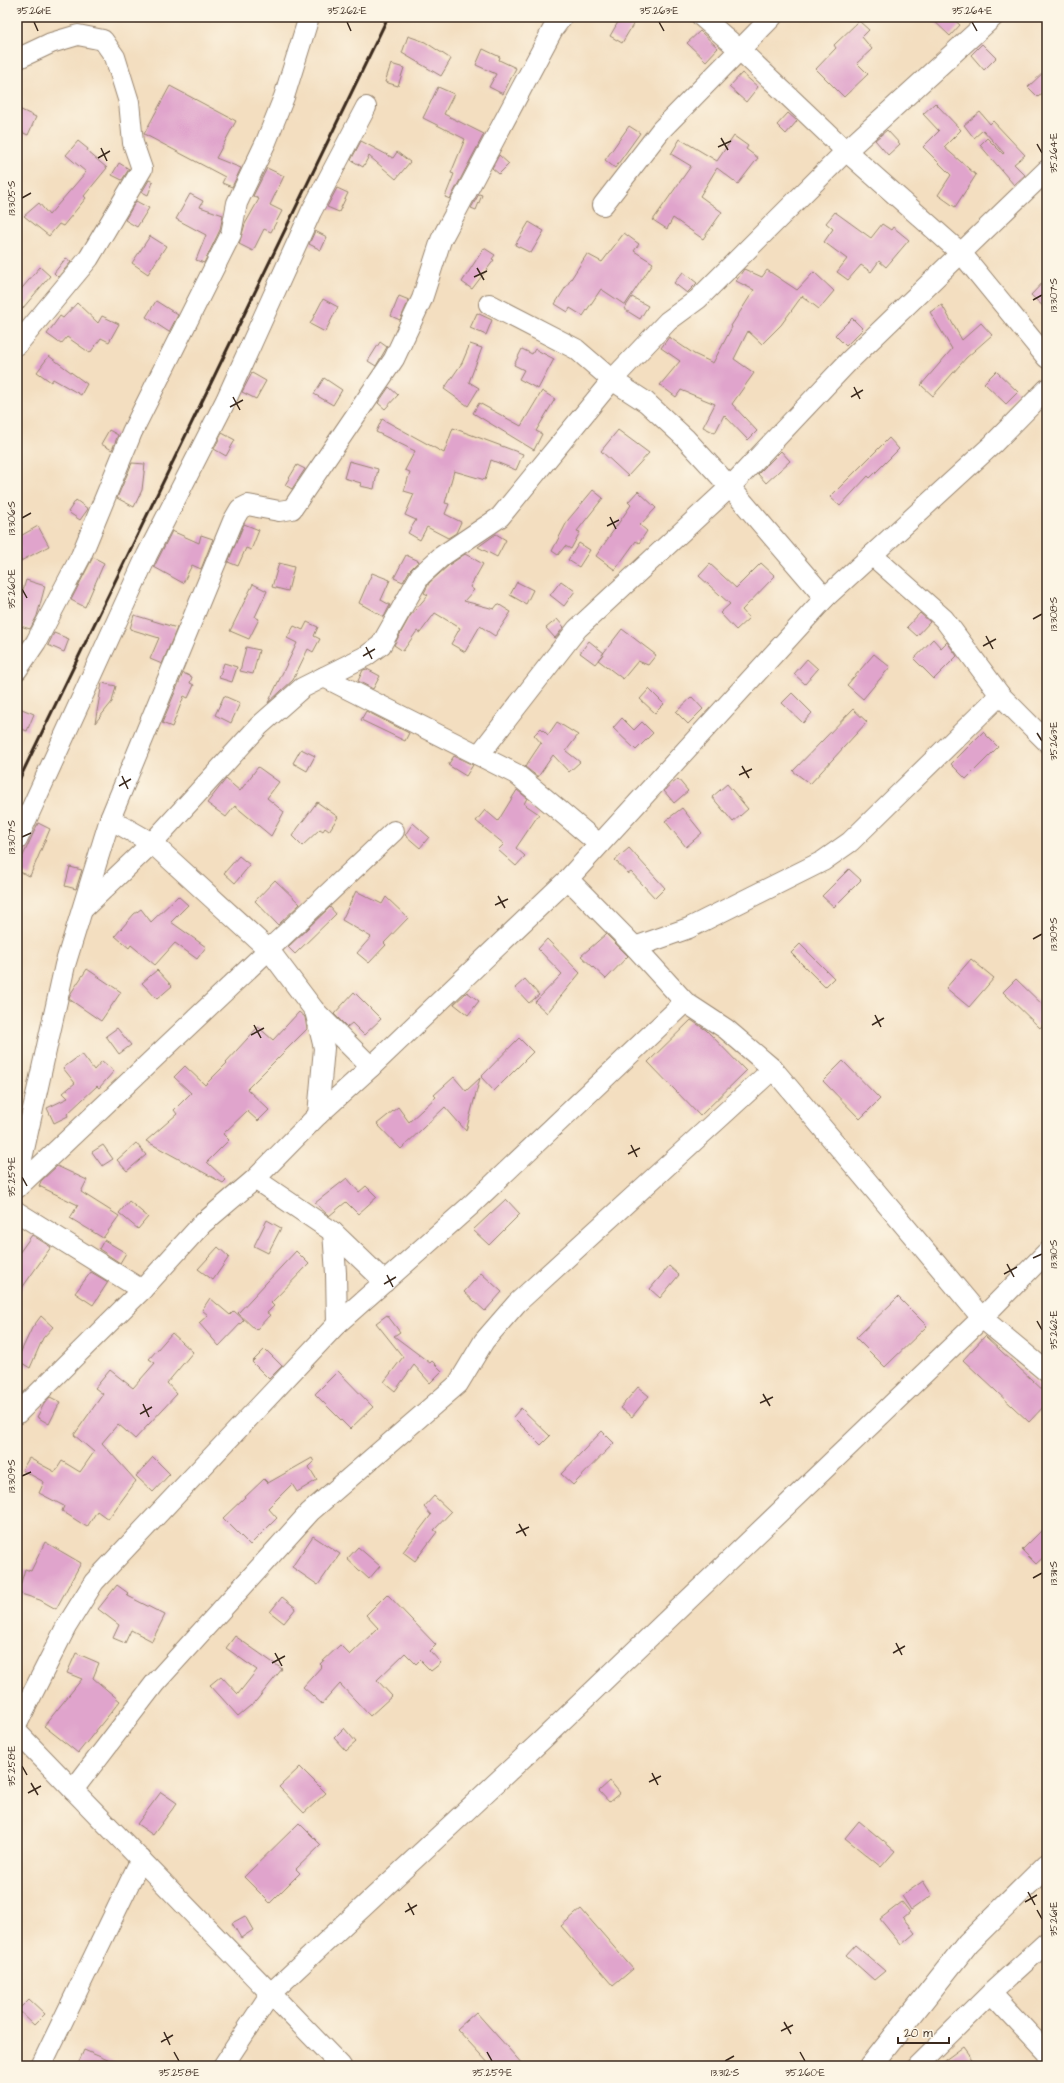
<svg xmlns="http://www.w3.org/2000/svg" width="1064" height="2083" font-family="'Architects Daughter',sans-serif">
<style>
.building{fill:#e0a4cc}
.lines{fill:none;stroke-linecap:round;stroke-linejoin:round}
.minor-casing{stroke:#97846f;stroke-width:22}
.tertiary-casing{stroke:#97846f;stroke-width:24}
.minor{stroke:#fff;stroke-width:20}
.tertiary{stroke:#fff;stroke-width:22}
.rail{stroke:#3b2a1e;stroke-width:3}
.ticks{fill:none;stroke:#3b2a1e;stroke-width:1.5}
.neatline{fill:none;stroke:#3b2a1e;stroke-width:1.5}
.ticks-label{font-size:10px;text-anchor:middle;fill:#3b2a1e}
</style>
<rect width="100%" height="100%" fill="#fcf5e5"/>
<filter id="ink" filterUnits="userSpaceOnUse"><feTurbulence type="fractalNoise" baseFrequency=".025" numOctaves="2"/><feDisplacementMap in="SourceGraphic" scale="8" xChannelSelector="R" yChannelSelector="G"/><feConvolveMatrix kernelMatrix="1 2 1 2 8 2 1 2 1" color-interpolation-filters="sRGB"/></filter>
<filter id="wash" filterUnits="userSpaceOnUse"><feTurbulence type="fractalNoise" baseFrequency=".012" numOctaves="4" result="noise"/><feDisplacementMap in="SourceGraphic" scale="16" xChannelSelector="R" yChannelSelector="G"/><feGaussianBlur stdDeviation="0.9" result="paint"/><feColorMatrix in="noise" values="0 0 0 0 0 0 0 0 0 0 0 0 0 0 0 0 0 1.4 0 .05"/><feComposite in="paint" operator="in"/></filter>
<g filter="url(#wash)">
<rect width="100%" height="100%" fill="#f3dec0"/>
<g id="blocks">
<g class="building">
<polygon points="621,17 634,23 622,43 610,36"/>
<polygon points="930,17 951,17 960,25 950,36"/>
<polygon points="859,21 869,30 862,37 872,49 857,63 868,74 844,97 816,69 836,48 834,45"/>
<polygon points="700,31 718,48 706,61 687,43"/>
<polygon points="408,36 425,42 451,59 441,76 402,53"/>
<polygon points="982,44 996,58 984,70 971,55"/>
<polygon points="483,49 500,57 499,60 516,68 503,94 489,87 496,74 476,65"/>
<polygon points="391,64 404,68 398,86 385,82"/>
<polygon points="1047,69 1047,89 1038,97 1028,87"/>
<polygon points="742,73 758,87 746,102 729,87"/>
<polygon points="170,86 236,121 216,158 241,168 232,187 222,183 225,177 144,134"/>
<polygon points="438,87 454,94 444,114 484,134 450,199 445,197 454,174 451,173 465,139 423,118"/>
<polygon points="935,103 961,130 944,147 976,175 955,207 938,195 951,175 923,147 939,131 923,114"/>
<polygon points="17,108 36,117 28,135 17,130"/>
<polygon points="980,112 990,124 993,121 1025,155 1014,164 1025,175 1014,185 980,145 987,138 1003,154 1004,153 983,130 974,138 964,125"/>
<polygon points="788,113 797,121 786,134 777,125"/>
<polygon points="629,126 640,133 615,168 605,160"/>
<polygon points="887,130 900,144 888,155 875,140"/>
<polygon points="734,136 748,146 746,149 758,158 738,184 717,168 700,196 722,212 703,239 673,218 667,229 653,220 691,166 671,154 680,139 717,161"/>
<polygon points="78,141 88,149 87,151 107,168 84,196 86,198 63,226 59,224 49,236 24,216 39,203 49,215 86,172 66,155"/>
<polygon points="361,141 393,158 397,152 410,162 396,179 369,156 363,167 351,160"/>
<polygon points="499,155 509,164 499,174 492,168"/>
<polygon points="119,163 129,169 122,180 112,175"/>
<polygon points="267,168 284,176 270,205 282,211 271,232 264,229 253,251 239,244 245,224 259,199 253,196"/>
<polygon points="149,180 153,182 148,195 142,192"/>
<polygon points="337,188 348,193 339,212 327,207"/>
<polygon points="190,194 203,201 200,207 223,215 220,230 204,263 196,260 206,235 176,219"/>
<polygon points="479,194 482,195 476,210 471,208"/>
<polygon points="136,201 149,208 137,227 125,220"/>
<polygon points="835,212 871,238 882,224 891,230 893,227 909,240 886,267 879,261 871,272 861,265 848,280 837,272 847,259 824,242 833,229 826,223"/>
<polygon points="529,222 544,231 531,253 515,245"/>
<polygon points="315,231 327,237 321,250 309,244"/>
<polygon points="624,233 639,244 634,251 653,263 625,305 601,289 583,316 570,308 568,312 555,304 587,254 602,262"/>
<polygon points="150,236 166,246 148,274 132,263"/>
<polygon points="484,248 495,255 492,259 494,260 472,289 462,282"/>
<polygon points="66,258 71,262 58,277 54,273"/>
<polygon points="40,267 50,276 17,315 17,294"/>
<polygon points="744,269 762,277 767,270 797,290 814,272 834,291 819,309 802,296 781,325 762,344 748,331 734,359 754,373 732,404 757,431 748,440 724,415 715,433 703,427 715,404 681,390 676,397 660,385 680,361 661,348 669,337 694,354 713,363 732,327 731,326 754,290 736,281"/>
<polygon points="683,272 697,283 687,293 674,283"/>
<polygon points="1047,278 1047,310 1031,295"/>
<polygon points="399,296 409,300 400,320 391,316"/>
<polygon points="632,297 648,306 640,319 624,309"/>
<polygon points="323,299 338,307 325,332 310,324"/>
<polygon points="156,301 178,315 169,332 146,317"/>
<polygon points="77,303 98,323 102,316 119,324 109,342 101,338 90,353 67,337 61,344 47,334 60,316 63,318"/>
<polygon points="942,305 962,340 981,323 992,335 966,358 933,396 921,385 952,349 930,312"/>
<polygon points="477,313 492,320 486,335 470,328"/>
<polygon points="852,318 863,329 846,346 835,335"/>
<polygon points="380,342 387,347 376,366 368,361"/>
<polygon points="470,344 482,348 469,382 479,388 468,406 444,389 462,363"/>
<polygon points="522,349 532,354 535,349 554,359 538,389 519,379 524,370 514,365"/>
<polygon points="49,356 87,384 81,395 53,379 51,382 37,372"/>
<polygon points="996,371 1018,392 1006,404 984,383"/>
<polygon points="252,373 266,381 256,399 242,392"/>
<polygon points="324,378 342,390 333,405 314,394"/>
<polygon points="389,387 398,395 385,409 378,403"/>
<polygon points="542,391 555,399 536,431 542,434 534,450 473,413 479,403 521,426"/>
<polygon points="382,419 444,453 453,428 523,454 516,470 491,460 485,480 454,471 445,503 449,504 445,514 461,522 456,533 448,538 427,527 420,540 408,533 416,520 405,515 414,494 404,491 410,472 405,470 415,451 376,432"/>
<polygon points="109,430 118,435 112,450 101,444"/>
<polygon points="618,430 649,453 628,476 601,451"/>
<polygon points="222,433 235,440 226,456 214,449"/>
<polygon points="889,438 899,449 870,478 868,476 840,506 830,497"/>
<polygon points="781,451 790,461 766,483 758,474"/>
<polygon points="349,461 378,469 374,489 360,486 361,483 344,478"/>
<polygon points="132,463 145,464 142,490 134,507 117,498"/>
<polygon points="297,465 305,469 292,489 285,485"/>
<polygon points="593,490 603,498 577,531 580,532 571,549 565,546 558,555 552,551 568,520"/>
<polygon points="638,491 656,508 640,525 647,531 639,543 636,541 615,570 596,556 631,505 628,502"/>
<polygon points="76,500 88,509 80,520 68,512"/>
<polygon points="244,524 259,530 251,550 246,548 238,566 228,562"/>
<polygon points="38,526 49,546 17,563 17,538"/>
<polygon points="172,531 199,543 201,535 213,539 201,569 192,565 183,583 154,567"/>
<polygon points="496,534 506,540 497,557 478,547"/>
<polygon points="579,543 590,550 579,567 568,560"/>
<polygon points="465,554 483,564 470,587 474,590 464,601 494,609 498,604 511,612 495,636 480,626 465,652 451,644 460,628 435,613 420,633 417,631 403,651 394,645 410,616 428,595 424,593 429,583 449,565"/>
<polygon points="406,555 419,561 410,570 403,582 394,578"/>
<polygon points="93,557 104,563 85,607 71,600"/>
<polygon points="279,563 294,567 288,591 272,587"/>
<polygon points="761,563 775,576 742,610 749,618 736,630 720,613 730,604 699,576 710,564 736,588"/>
<polygon points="372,573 390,580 381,600 390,605 384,617 359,603"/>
<polygon points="26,580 45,586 37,616 30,629 17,625 17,610"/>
<polygon points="561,581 575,591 564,606 550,595"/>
<polygon points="517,582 533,590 526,604 510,595"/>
<polygon points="253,584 267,591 255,617 259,619 249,639 230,631"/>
<polygon points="920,613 930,622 917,636 907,627"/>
<polygon points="134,615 177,628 162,664 150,659 159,638 130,629"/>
<polygon points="557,619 564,627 555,638 546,628"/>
<polygon points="307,622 318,627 314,636 320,639 313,652 308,649 293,680 268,703 297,643 287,638 294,626 303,630"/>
<polygon points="622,629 656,655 648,665 638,661 623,679 598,660"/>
<polygon points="54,633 69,639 64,652 48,645"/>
<polygon points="933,639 941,648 947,642 957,656 934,679 914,659"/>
<polygon points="589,641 604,653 595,664 580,653"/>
<polygon points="246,647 259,650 253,674 240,671"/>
<polygon points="874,654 890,667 863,699 847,685"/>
<polygon points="807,659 818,669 805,684 794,674"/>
<polygon points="224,663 237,667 232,682 219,678"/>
<polygon points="367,669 380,676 373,689 358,681 363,670"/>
<polygon points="183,673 192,677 190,683 194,685 188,698 184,696 172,727 162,723"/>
<polygon points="102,683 116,686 112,702 95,723"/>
<polygon points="649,689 664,704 655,713 640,699"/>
<polygon points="792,693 812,713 803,723 782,703"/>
<polygon points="224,696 240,703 231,723 215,715"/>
<polygon points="692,697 703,709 688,724 676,712"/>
<polygon points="17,707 34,714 27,731 17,727"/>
<polygon points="853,709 867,722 810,784 793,771"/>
<polygon points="366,711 409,733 405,741 361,720"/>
<polygon points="622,718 634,730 642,722 653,733 636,750 613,728"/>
<polygon points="557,722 578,735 566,751 580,762 569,772 553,755 538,777 525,767 541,743 542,744 534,735 541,728 548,735"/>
<polygon points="983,732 998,747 966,779 951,764"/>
<polygon points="301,749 315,756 307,771 293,763"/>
<polygon points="454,756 473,765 466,776 448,765"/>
<polygon points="258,767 279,782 267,798 284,812 271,836 235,806 226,817 207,803 226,779 240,791"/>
<polygon points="678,779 688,791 674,803 664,791"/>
<polygon points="727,784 748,809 733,822 712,797"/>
<polygon points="517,790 527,798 524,804 539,814 516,848 525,856 516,866 498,850 504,844 476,821 485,810 498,821"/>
<polygon points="317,802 338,817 329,831 325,828 323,831 320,829 302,846 292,836"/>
<polygon points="682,808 702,833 686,847 665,821"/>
<polygon points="38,823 50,829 30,876 17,871 17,869"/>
<polygon points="413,823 429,837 420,848 405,835"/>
<polygon points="629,848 665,888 655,898 631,872 628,874 615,860"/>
<polygon points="239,856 250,865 235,883 224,873"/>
<polygon points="70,867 82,870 76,889 65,886"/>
<polygon points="849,869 861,880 834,907 822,896"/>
<polygon points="275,880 300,904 278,925 255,901"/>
<polygon points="356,891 382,904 386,897 408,918 384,943 386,945 369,963 357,953 371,937 342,920"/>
<polygon points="178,896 188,905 171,922 206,947 197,959 175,943 155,965 131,945 129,948 115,936 134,914 141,909 151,922"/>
<polygon points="330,907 336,914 295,954 288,947"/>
<polygon points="606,934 628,956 606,979 581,956"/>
<polygon points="547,939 580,973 547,1013 535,1002 562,974 538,949"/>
<polygon points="800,944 834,978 825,987 791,953"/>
<polygon points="971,959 994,978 969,1007 946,988"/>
<polygon points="87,969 121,992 101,1021 69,999 71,993"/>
<polygon points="157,970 172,986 157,999 142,983"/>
<polygon points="525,979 539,995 529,1003 515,988"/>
<polygon points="1016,979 1047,1009 1047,1020 1040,1028 1003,992"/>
<polygon points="354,992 381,1019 364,1035 352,1023 347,1027 334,1014"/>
<polygon points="467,992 479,1001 468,1015 454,1004"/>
<polygon points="299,1012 305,1017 307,1029 247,1089 269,1110 258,1121 247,1111 223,1134 229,1140 207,1162 226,1180 223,1183 146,1141 177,1114 174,1110 191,1093 174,1077 185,1066 205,1085 227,1063 226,1062 258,1027 273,1040"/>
<polygon points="691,1020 706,1030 746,1071 700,1116 648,1062"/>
<polygon points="117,1028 131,1045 119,1054 106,1036"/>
<polygon points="519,1038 533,1052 494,1091 481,1077"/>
<polygon points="82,1054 94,1070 102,1061 114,1071 99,1088 97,1086 67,1114 68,1116 54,1123 47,1108 68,1098 63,1093 75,1083 63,1068"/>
<polygon points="843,1061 880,1099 860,1119 823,1081"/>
<polygon points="454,1077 466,1091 480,1078 466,1131 445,1107 401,1149 377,1124 398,1107 409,1122 436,1097 434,1095"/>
<polygon points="136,1143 146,1155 127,1171 117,1160"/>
<polygon points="103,1145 113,1159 102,1166 92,1152"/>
<polygon points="57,1166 87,1180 81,1192 119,1216 103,1238 70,1218 78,1205 39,1186 41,1181"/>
<polygon points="347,1178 359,1192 366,1186 377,1197 358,1214 346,1202 329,1216 315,1203"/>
<polygon points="506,1199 520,1214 489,1245 473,1230"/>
<polygon points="129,1201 148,1217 138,1229 119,1213"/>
<polygon points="267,1220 281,1228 268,1253 254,1246"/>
<polygon points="32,1235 51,1247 17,1295 17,1256"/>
<polygon points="104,1240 126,1253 120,1263 99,1249"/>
<polygon points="218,1247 229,1257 213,1280 198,1269"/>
<polygon points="296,1251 309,1264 271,1303 274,1306 267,1313 270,1315 256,1330 238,1313"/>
<polygon points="669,1266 679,1275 660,1298 650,1289"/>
<polygon points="91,1272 108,1282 93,1305 75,1293"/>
<polygon points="481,1273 502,1292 485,1311 464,1292"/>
<polygon points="898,1297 927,1326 885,1367 856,1338"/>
<polygon points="210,1298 230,1315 234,1311 244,1320 219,1346 199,1323 208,1315 202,1310"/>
<polygon points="387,1315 400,1332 394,1336 430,1363 432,1361 442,1371 430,1383 414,1365 395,1391 384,1382 403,1357 376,1323"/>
<polygon points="41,1316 53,1327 43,1338 30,1368 17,1360 32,1328"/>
<polygon points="172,1333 193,1352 167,1383 177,1394 135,1439 118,1424 102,1443 136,1481 108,1519 97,1511 87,1527 62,1511 64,1506 39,1493 44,1482 22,1470 29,1458 55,1472 62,1461 80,1472 94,1452 74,1435 103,1394 95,1388 110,1370 133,1388 155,1363 149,1359"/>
<polygon points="985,1336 1047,1394 1047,1403 1029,1422 963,1360"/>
<polygon points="265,1349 282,1366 269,1379 252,1362"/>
<polygon points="338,1371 373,1407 350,1429 315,1394"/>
<polygon points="638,1387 649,1396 632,1417 620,1408"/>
<polygon points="50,1397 60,1402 49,1424 37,1417 44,1404"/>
<polygon points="521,1408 550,1436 541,1445 513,1417"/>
<polygon points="602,1431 614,1443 573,1485 561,1474"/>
<polygon points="153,1457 170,1474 153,1492 136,1476"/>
<polygon points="312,1458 314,1462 309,1467 317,1480 297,1492 292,1484 268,1508 277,1518 250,1545 223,1518 264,1479 268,1483"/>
<polygon points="434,1496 451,1512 434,1530 437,1532 415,1561 403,1552 431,1515 424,1507"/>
<polygon points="1047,1525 1047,1554 1036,1564 1022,1550"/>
<polygon points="313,1536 340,1554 318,1585 292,1567"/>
<polygon points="45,1542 81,1563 56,1609 40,1600 18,1593 25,1569 31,1571"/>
<polygon points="358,1547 380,1566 369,1579 347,1559"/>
<polygon points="117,1585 128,1593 126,1595 165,1615 152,1641 131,1630 125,1643 113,1638 119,1625 98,1609"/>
<polygon points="387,1594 436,1645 430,1651 441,1663 431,1671 420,1660 416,1664 405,1653 377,1680 392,1696 370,1716 340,1684 322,1704 303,1687 322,1666 320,1664 340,1645 350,1655 378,1628 366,1615"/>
<polygon points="282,1597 296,1608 284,1623 270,1612"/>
<polygon points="235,1636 282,1669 256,1701 238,1716 210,1685 221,1676 238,1694 257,1670 226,1648"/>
<polygon points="76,1653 99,1663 93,1678 120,1701 78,1753 44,1726 82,1679 67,1673"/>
<polygon points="344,1728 356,1742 346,1751 334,1738"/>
<polygon points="300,1767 326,1793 304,1813 279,1787"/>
<polygon points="610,1781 620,1793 609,1802 599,1791"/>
<polygon points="161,1792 177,1803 153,1835 137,1824"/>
<polygon points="859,1821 895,1851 881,1867 845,1838"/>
<polygon points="299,1823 321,1845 296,1869 300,1873 270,1903 244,1877"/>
<polygon points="923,1881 932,1895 911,1910 902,1896"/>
<polygon points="902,1902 910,1912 903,1918 915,1933 901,1945 880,1919"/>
<polygon points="581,1909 633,1969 613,1986 561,1926"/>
<polygon points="245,1916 253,1930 241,1938 232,1923"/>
<polygon points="855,1945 885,1971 874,1980 846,1955"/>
<polygon points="29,1999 45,2014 34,2025 18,2010"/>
<polygon points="476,2012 524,2066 491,2066 457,2029"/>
<polygon points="963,2047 977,2066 937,2066"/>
<polygon points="84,2050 122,2066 77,2066"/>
</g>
</g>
</g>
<g filter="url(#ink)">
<use href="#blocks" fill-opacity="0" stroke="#97846f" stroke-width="1"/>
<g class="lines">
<g class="minor-casing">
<g id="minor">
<polyline points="702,17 740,50 846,151 962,254 1047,358"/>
<polyline points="17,59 51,43 78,35 103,40 115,57 129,102 133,143 142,169 89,258 17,345"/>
<polyline points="603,205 661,130 772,17"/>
<polyline points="489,304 576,349 612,380 646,402 685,438 730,487 825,598"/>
<polyline points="872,555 944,619 1000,695 1047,742"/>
<polyline points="17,670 36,642 81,556 132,432 231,234 237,203 266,142 284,97 309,17"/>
<polyline points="324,677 516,774 599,844"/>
<polyline points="479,755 577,629 730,487 849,361 1047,170"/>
<polyline points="110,819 152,843 269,950 315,1011 371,1067"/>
<polyline points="17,840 147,555 226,400 311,212 366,107"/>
<polyline points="568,879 635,947 685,1002 726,1029 773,1069 982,1318 1047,1372"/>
<polyline points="84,908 152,843 259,726 302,688 366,656 381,645 420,576 442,556 500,517 612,380 668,321 698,299 846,151 993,17"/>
<polyline points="635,947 689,928 823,861 850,842 1000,695"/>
<polyline points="315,1011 324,1048 318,1115"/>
<polyline points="255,1179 333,1232 385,1282"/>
<polyline points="17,1181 65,965 110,819 233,521 240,509 248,505 279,511 292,509 394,359 422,299 441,240 553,29 562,17"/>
<polyline points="17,1188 394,831"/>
<polyline points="17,1212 142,1290"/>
<polyline points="333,1232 336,1273 337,1324"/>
<polyline points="17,1414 142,1290 202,1224 255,1179 318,1115 371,1067 568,879 825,598 993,444 1047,389"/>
<polyline points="17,1724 66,1627 94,1582 337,1324 470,1206 685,1002"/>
<polyline points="17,1732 341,2066"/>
<polyline points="73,1790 155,1683 310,1512 458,1384 484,1341 517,1303 773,1069"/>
<polyline points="991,1993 1047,2053"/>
<polyline points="41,2066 141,1859"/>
<polyline points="223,2066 271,1993 541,1741 982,1318 1047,1252"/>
<polyline points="917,2066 991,1993 1047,1942"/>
</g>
</g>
<g class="tertiary-casing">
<polyline id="tertiary" points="871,2066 968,1943 1047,1865"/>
</g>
<use href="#minor" class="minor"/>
<use href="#tertiary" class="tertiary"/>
<polyline class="rail" points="17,784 388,17"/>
</g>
</g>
<path class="ticks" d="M34 22 38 31M347 22 351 31M659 22 664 31M972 22 977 31M721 138 728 150M1037 144 1042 153M718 147 731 141M101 148 107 161M98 158 110 151M22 198 31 193M477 268 484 280M474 277 487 271M1033 300 1042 295M854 387 860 399M233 397 240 410M851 397 863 390M230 407 243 400M610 517 616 529M22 518 31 513M607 526 619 520M22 589 27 598M1033 619 1042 614M986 636 993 649M983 646 996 639M366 647 372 659M363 656 375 649M1037 733 1042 741M742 766 749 778M739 775 752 769M122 776 128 789M119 786 131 779M22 837 31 833M498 896 505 908M495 905 508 899M1033 939 1042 934M875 1015 881 1027M254 1025 261 1038M872 1025 884 1018M251 1035 264 1028M631 1145 637 1157M628 1154 640 1148M22 1177 27 1186M1033 1258 1042 1254M1007 1264 1014 1277M1004 1274 1017 1267M387 1275 393 1287M384 1284 396 1277M1037 1321 1042 1330M763 1394 770 1406M760 1403 773 1397M143 1404 149 1417M140 1414 152 1407M22 1476 31 1472M519 1524 526 1536M516 1533 529 1527M1033 1578 1042 1573M896 1643 902 1655M275 1653 282 1666M893 1653 905 1646M272 1663 285 1656M22 1766 27 1775M652 1773 658 1785M649 1782 661 1776M31 1783 38 1795M28 1793 41 1786M1028 1892 1035 1905M1025 1902 1037 1895M408 1903 414 1915M1037 1910 1042 1919M405 1912 417 1905M784 2022 791 2034M781 2031 793 2025M164 2032 170 2045M161 2042 173 2035M174 2052 179 2061M487 2052 492 2061M800 2052 805 2061M725 2061 734 2056"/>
<rect width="1064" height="2083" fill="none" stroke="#fcf5e5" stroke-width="44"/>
<path d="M898 2037v6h51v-6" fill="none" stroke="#3b2a1e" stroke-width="2"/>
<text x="904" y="2037" font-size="12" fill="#3b2a1e" stroke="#fcf5e5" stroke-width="3" paint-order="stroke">20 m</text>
<rect x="22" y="22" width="1020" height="2039" class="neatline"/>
<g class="ticks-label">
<text x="34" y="14">35.261°E</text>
<text x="347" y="14">35.262°E</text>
<text x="659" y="14">35.263°E</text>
<text x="972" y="14">35.264°E</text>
<text transform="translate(1053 153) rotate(-90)" y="4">35.264°E</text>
<text transform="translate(11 198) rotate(-90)" y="4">13.305°S</text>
<text transform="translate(1053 295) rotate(-90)" y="4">13.307°S</text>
<text transform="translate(11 518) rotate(-90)" y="4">13.306°S</text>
<text transform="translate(11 589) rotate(-90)" y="4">35.260°E</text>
<text transform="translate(1053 614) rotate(-90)" y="4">13.308°S</text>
<text transform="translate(1053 741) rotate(-90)" y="4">35.263°E</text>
<text transform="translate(11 837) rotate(-90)" y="4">13.307°S</text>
<text transform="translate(1053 934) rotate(-90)" y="4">13.309°S</text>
<text transform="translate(11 1177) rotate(-90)" y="4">35.259°E</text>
<text transform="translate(1053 1254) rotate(-90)" y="4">13.310°S</text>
<text transform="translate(1053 1330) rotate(-90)" y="4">35.262°E</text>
<text transform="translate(11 1476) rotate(-90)" y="4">13.309°S</text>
<text transform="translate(1053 1573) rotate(-90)" y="4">13.311°S</text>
<text transform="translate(11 1766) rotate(-90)" y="4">35.258°E</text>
<text transform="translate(1053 1919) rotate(-90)" y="4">35.261°E</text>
<text x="179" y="2076">35.258°E</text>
<text x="492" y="2076">35.259°E</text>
<text x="725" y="2076">13.312°S</text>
<text x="805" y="2076">35.260°E</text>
</g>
</svg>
